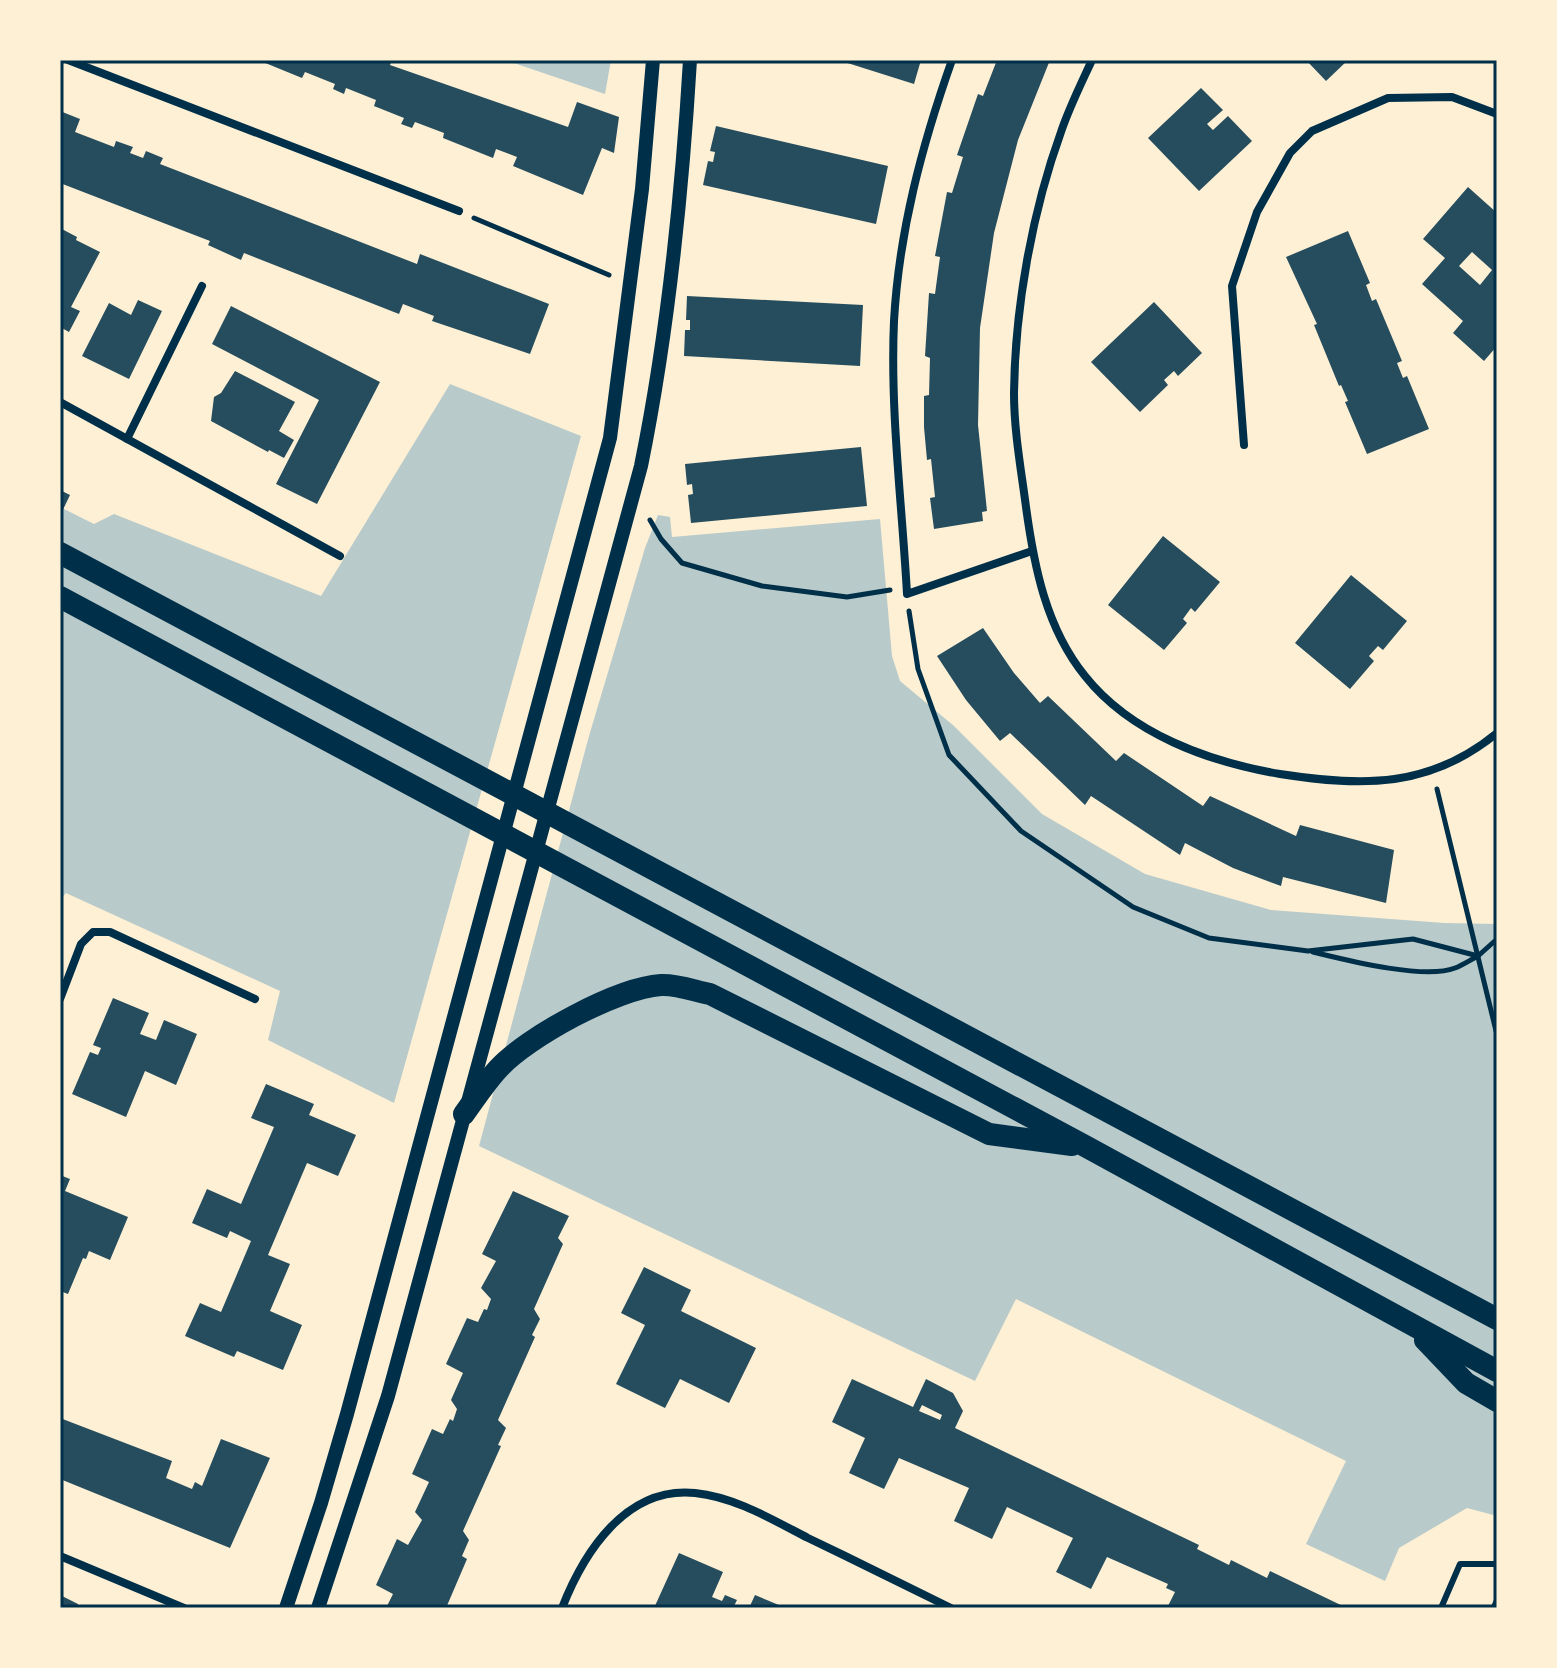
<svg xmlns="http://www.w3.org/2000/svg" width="1557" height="1668" font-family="Helvetica,sans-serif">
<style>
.green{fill:#b9caca}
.building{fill:#264d5e;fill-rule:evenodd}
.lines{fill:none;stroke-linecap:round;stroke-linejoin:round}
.path{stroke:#003049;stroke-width:5}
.service{stroke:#003049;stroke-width:6}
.minor{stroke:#003049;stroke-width:8}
.tertiary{stroke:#003049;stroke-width:14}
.trunk{stroke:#003049;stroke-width:22}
.neatline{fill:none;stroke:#003049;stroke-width:3}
</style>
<rect width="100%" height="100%" fill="#fdf0d5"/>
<g class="green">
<polygon points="505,60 611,60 605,94"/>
<polygon points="450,384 581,436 394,1103 268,1040 280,991 66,893 60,900 60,507 94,524 114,514 321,596"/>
<polygon points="658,515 670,517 672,537 880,519 892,656 900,681 954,726 1042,814 1145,874 1271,910 1444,923 1497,924 1497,1516 1467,1508 1399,1548 1385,1581 1306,1544 1346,1461 1016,1299 975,1381 479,1146 589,736 645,548"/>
</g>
<g class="building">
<polygon points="258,60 392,60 390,65 568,127 577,102 619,117 614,153 602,148 583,195 513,166 517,157 496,149 493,158 443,138 444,133 415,122 412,128 401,124 404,118 374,106 376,100 346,88 344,94 333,89 335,84 305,72 302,78"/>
<polygon points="838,60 921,60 914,84"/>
<polygon points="997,60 1050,60 1018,140 994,233 980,328 978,425 987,511 982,512 983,521 934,529 930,498 935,497 931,459 927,460 924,427 924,396 929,395 930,358 925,356 929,293 935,294 940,257 935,256 947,192 952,193 963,157 957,155 978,94 983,96"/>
<polygon points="1306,60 1348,60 1326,81"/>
<polygon points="1201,88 1223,110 1207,124 1213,130 1228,116 1252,141 1199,191 1148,138"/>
<polygon points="60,111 80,119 75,132 114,147 116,141 133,147 130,153 143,158 146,151 163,158 160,164 417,264 420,254 549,304 530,354 432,321 434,316 403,304 399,314 244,253 241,260 208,245 210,241 60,183"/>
<polygon points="716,126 888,166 876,224 703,185 708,161 713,162 715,152 710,151"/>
<path d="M1468 187 1497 213V346L1484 361 1453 333 1463 321 1422 284 1445 258 1423 239ZM1472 252 1492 270 1480 285 1459 266Z"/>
<polygon points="60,228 77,237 76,240 100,252 71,307 80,311 69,332 60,327"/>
<polygon points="1348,231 1370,283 1366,285 1372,301 1376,299 1402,361 1397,363 1403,378 1407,376 1429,429 1367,454 1345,402 1348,401 1341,385 1339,386 1314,325 1317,324 1286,257"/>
<polygon points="687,296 863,305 860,366 684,356 685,330 690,330 690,320 686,320"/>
<polygon points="138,300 162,311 129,379 82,356 109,303 131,315"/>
<polygon points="1154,302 1202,353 1178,376 1174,371 1164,380 1168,385 1140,412 1091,362"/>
<polygon points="231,306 380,382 317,504 276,484 319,400 212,344"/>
<polygon points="235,371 295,402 279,431 294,440 284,458 269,450 268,452 211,421 214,397 221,393"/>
<polygon points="861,447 867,506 691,523 688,495 693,494 692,484 687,485 685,464"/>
<polygon points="60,490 70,495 60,516"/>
<polygon points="1163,536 1220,582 1195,612 1191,608 1183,619 1187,623 1164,650 1108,605"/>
<polygon points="1351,575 1407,621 1383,650 1378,646 1369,656 1374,661 1350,689 1295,643"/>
<polygon points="983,628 1014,673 1040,703 1048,696 1116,761 1124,753 1203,806 1210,796 1296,836 1300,825 1394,850 1386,903 1283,877 1281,886 1233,868 1185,843 1180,855 1091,796 1085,805 1010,733 1000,741 966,700 937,656"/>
<polygon points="113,998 149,1013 140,1034 156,1040 164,1020 197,1034 176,1085 145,1071 126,1117 72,1094 90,1052 98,1055 101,1048 93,1045"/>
<polygon points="266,1084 314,1104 309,1115 356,1135 338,1176 307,1163 268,1255 290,1264 270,1311 302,1325 283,1370 237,1351 234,1357 185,1336 200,1303 221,1312 251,1241 230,1231 227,1238 192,1223 207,1189 241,1204 274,1127 251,1118"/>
<polygon points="60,1175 70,1179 65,1191 128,1217 110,1260 89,1251 86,1259 83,1258 68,1294 60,1291"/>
<polygon points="513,1191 569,1216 558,1238 563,1244 534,1309 540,1319 532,1335 535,1337 498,1420 506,1428 498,1445 501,1446 463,1531 469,1540 462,1556 467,1559 446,1608 386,1608 393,1594 376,1585 397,1539 408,1545 422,1520 415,1512 429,1482 412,1474 432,1429 443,1434 450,1419 453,1421 457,1409 451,1400 463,1373 446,1364 467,1318 478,1322 484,1309 487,1310 491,1299 481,1288 496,1261 482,1254"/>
<polygon points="644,1267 691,1290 681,1311 756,1348 729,1403 680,1379 665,1408 616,1384 645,1325 621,1313"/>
<path d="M852 1379 913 1407 926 1379 953 1393 963 1411 955 1428 1199 1545 1197 1549 1229 1565 1231 1560 1267 1578 1270 1571 1347 1608H1167L1175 1592 1166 1588 1168 1584 1107 1557 1091 1589 1056 1572 1073 1538 1007 1507 992 1539 954 1521 969 1488 899 1458 884 1489 849 1473 865 1438 832 1422ZM922 1405 942 1415 940 1420 919 1411Z"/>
<polygon points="60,1418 172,1461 166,1478 192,1489 195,1482 202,1486 221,1439 270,1458 230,1548 60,1479"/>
<polygon points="679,1553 723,1572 712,1597 722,1601 725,1595 737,1600 733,1608 654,1608"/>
<polygon points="60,1595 78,1604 77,1608 60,1608"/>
<polygon points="755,1595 786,1608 749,1608"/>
</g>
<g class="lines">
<g class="path">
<polyline points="474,218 609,275"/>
<polyline points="650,520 661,539 682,563 762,586 847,597 890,590"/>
<polyline points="909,611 918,669 949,755 1021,831 1133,907 1209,938 1308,951 1413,939 1478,956 1497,939"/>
<polyline points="1437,789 1497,1035"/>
<path d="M1313 952C1346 960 1424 980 1455 968 1463 965 1470 960 1478 956"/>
<polyline points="1493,1608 1497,1599"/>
</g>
<polyline class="service" points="1441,1608 1460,1564 1497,1564"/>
<g class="minor">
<polyline points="68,60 459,211"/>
<path d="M952 60C922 145 899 231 894 321 890 412 902 503 907 594L1032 551"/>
<path d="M1092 60C1081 84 1069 108 1061 132 1032 212 1015 308 1014 393 1014 431 1021 469 1026 507 1034 566 1046 628 1085 676 1131 734 1209 762 1280 774 1363 787 1430 788 1497 733"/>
<polyline points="60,402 340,556"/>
<polyline points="127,439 202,286"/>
<polyline points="1244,445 1232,286 1257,212 1290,153 1312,131 1388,98 1452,97 1497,114"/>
<polyline points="60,999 81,944 93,932 110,932 255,999"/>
<polyline points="60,1556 184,1608"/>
<path d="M562 1608C584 1552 626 1486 695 1493 735 1497 773 1520 808 1538 856 1561 904 1585 951 1608"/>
</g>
<g class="tertiary">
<polyline points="286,1608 321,1503 347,1414 610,438 642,189 653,60"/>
<path d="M318 1608 388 1396 641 466C668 333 682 195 690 60"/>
</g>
<g class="trunk">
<polyline points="60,553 1497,1319"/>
<polyline points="60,597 1085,1146 1497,1371"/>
<path d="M464 1114C475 1099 485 1083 498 1069 527 1037 617 988 661 985 676 984 695 991 710 994L989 1134 1072 1145"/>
<polyline points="1425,1340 1466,1383 1497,1401"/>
</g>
</g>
<rect width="1557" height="1668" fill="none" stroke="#fdf0d5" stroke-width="124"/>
<rect x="62" y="62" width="1433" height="1544" class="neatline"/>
</svg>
